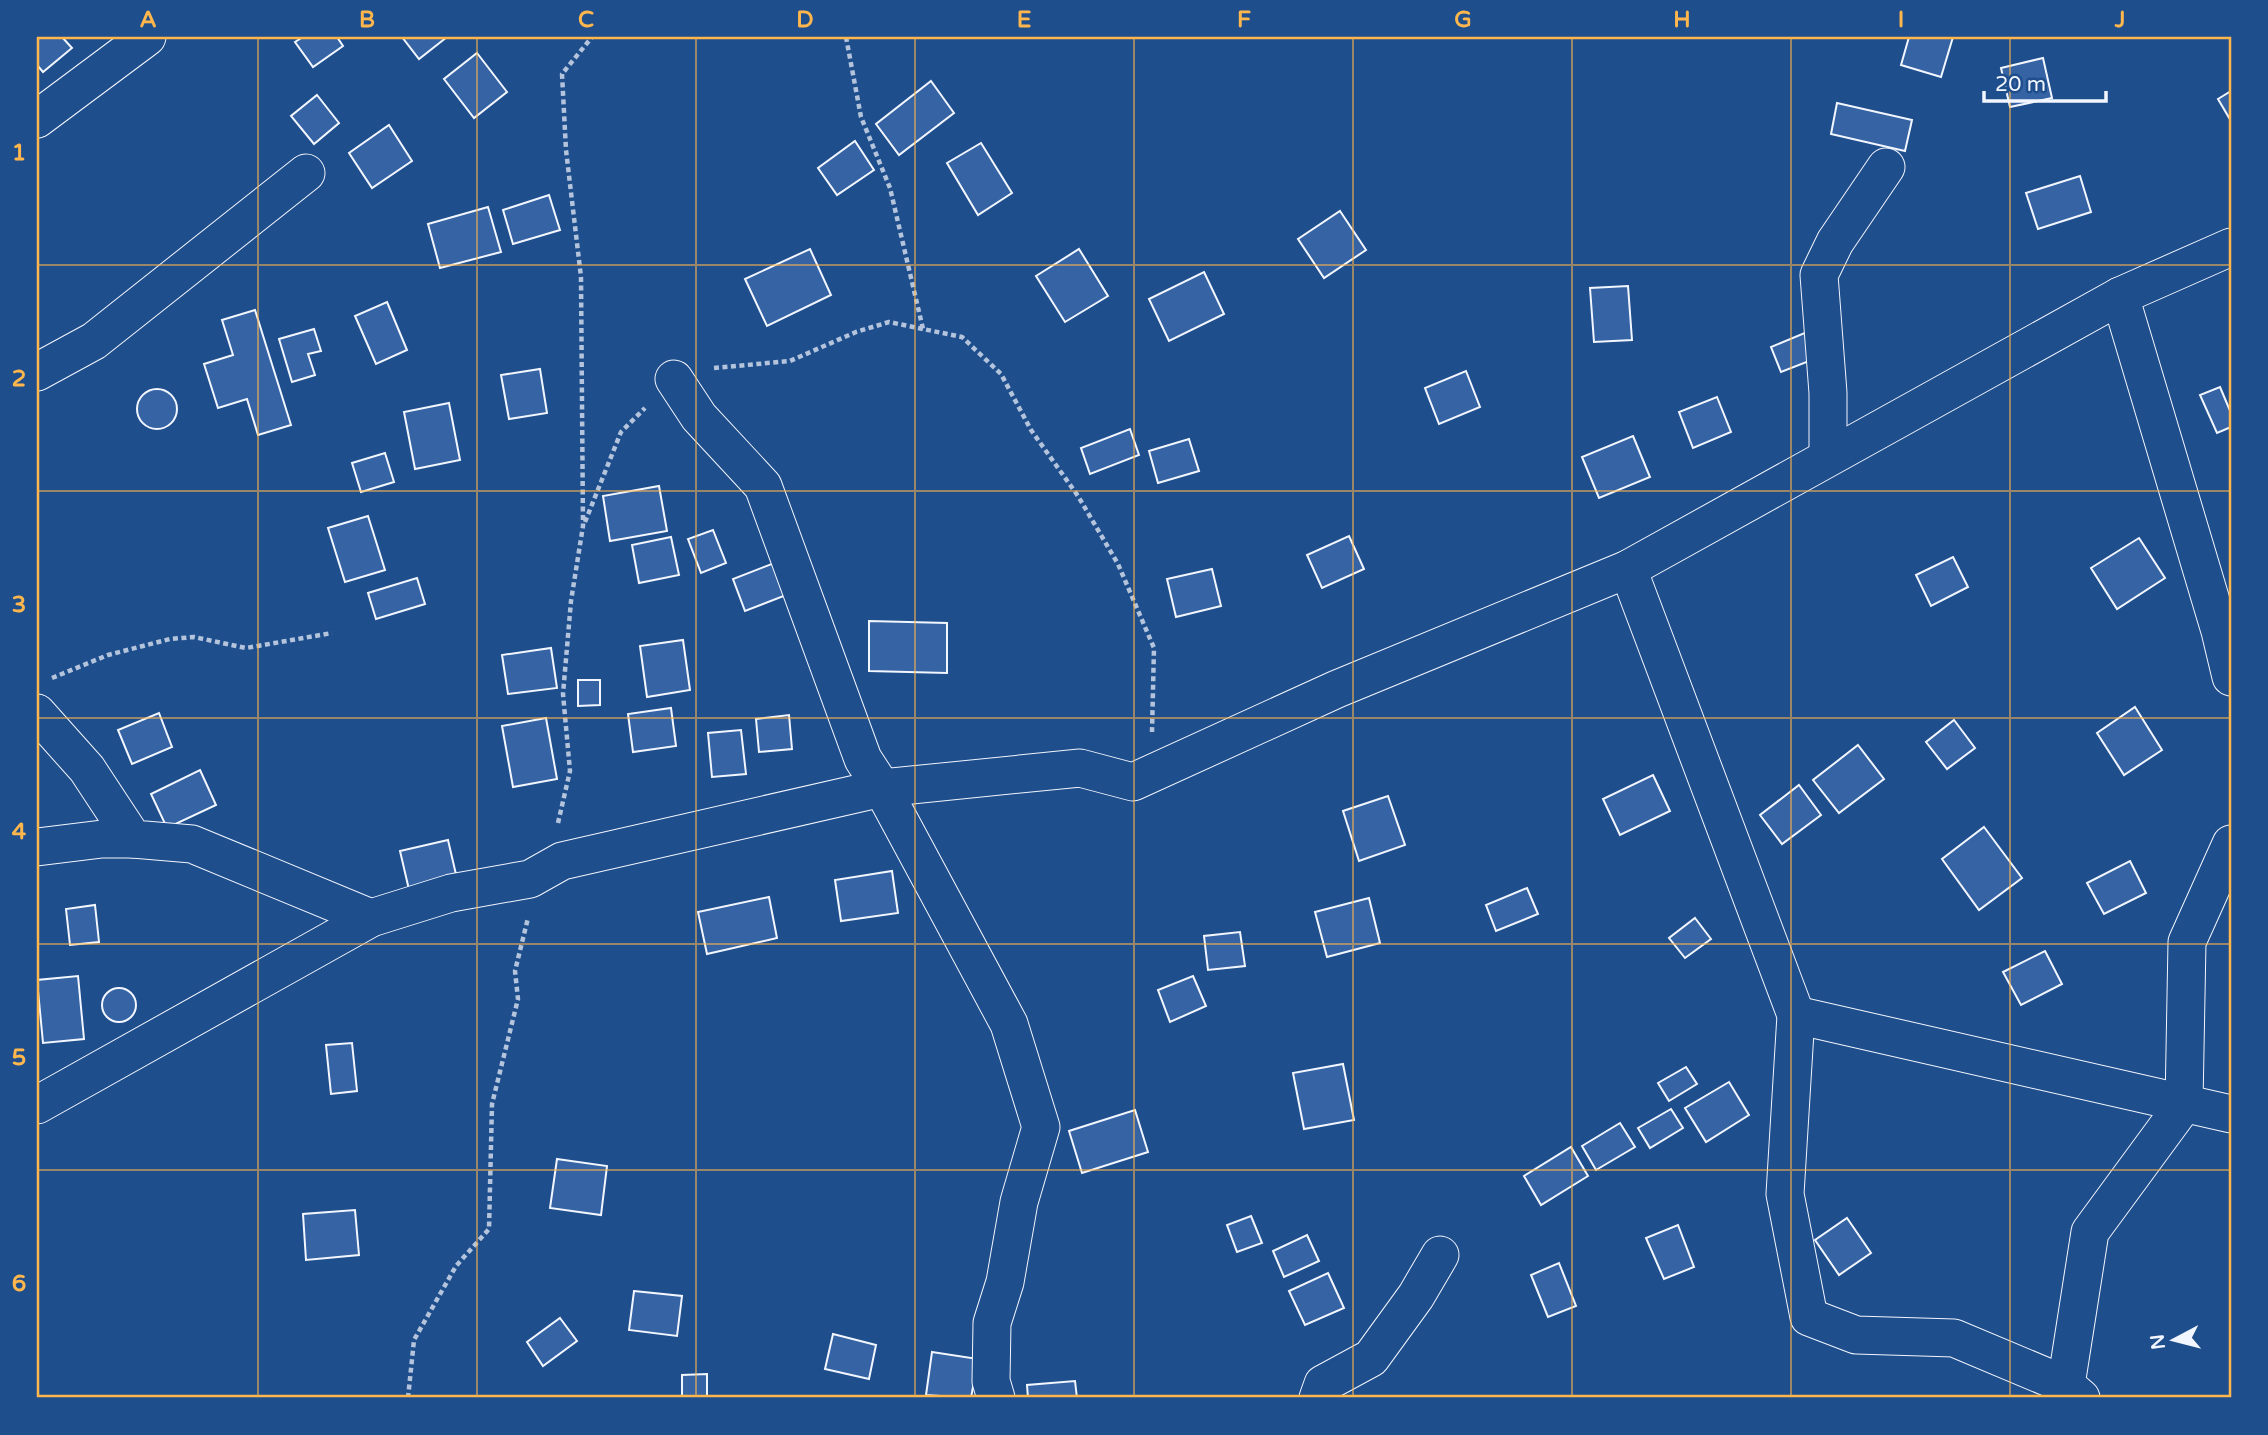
<svg xmlns="http://www.w3.org/2000/svg" width="2268" height="1435" font-family="'Varela Round',sans-serif">
<style>
.building{fill:#3563a3;stroke:#f2f6ff;stroke-width:2}
.lines{fill:none;stroke-linecap:round;stroke-linejoin:round}
.minor-casing{stroke:#f2f6ff;stroke-width:39}
.path{stroke:#b3c4dc;stroke-width:4.5;stroke-dasharray:5 3.5;stroke-linecap:butt}
.minor{stroke:#1f4e8c;stroke-width:37}
.grid{fill:none;stroke:#ffb74d;stroke-width:2;stroke-opacity:0.55}
.neatline{fill:none;stroke:#ffb74d;stroke-width:2.5}
.grid-label{font-size:23px;text-anchor:middle;font-weight:bold;fill:#ffb74d}
</style>
<rect width="100%" height="100%" fill="#1f4e8c"/>
<g class="building">
<polygon points="37,37 62,37 72,48 43,72 37,65"/>
<polygon points="303,37 337,37 343,46 313,67 295,42"/>
<polygon points="402,37 447,37 419,59"/>
<polygon points="1909,37 1953,37 1941,77 1901,65"/>
<polygon points="477,53 507,92 474,118 444,79"/>
<polygon points="2043,58 2052,98 2010,107 2001,68"/>
<polygon points="931,81 954,113 899,155 876,124"/>
<polygon points="2231,91 2231,121 2218,99"/>
<polygon points="317,95 339,123 314,144 291,116"/>
<polygon points="1837,103 1912,120 1905,151 1831,134"/>
<polygon points="389,125 412,161 372,188 349,153"/>
<polygon points="855,141 874,170 837,195 818,168"/>
<polygon points="981,143 1012,193 978,215 947,163"/>
<polygon points="2080,176 2091,212 2038,229 2026,193"/>
<polygon points="549,195 560,230 513,244 503,210"/>
<polygon points="488,207 501,252 440,268 428,224"/>
<polygon points="1340,211 1366,250 1324,278 1298,239"/>
<polygon points="810,249 831,295 767,326 745,279"/>
<polygon points="1079,249 1108,296 1065,322 1036,276"/>
<polygon points="1204,272 1224,314 1169,341 1149,299"/>
<polygon points="1628,286 1632,340 1594,342 1590,288"/>
<polygon points="387,302 407,350 376,364 355,316"/>
<polygon points="255,310 291,425 258,435 247,399 218,408 204,364 233,355 222,320"/>
<polygon points="314,329 321,351 308,354 315,375 292,382 279,339"/>
<polygon points="1807,332 1817,358 1781,372 1771,347"/>
<polygon points="540,369 547,413 509,419 501,375"/>
<polygon points="1466,371 1480,407 1439,424 1425,388"/>
<polygon points="2220,387 2231,413 2231,427 2217,433 2200,395"/>
<circle cx="157" cy="409" r="20"/>
<polygon points="1717,397 1731,432 1693,448 1679,412"/>
<polygon points="449,403 460,460 415,469 404,412"/>
<polygon points="1130,429 1139,455 1090,474 1081,448"/>
<polygon points="1633,436 1650,477 1599,498 1582,457"/>
<polygon points="1189,439 1199,471 1158,483 1149,451"/>
<polygon points="385,453 394,482 361,492 352,463"/>
<polygon points="659,486 667,531 610,541 603,496"/>
<polygon points="368,516 385,570 345,582 328,528"/>
<polygon points="713,530 726,563 701,573 688,539"/>
<polygon points="1349,536 1364,569 1322,588 1307,555"/>
<polygon points="671,537 679,575 639,583 632,545"/>
<polygon points="2139,538 2165,578 2117,609 2091,568"/>
<polygon points="1953,557 1968,587 1931,606 1916,575"/>
<polygon points="782,560 794,592 745,611 733,579"/>
<polygon points="1212,569 1221,606 1176,617 1167,579"/>
<polygon points="417,578 425,604 376,619 368,593"/>
<polygon points="869,621 947,623 947,673 869,671"/>
<polygon points="683,640 690,690 647,697 640,646"/>
<polygon points="551,648 557,688 508,694 502,655"/>
<polygon points="578,680 600,680 600,705 578,706"/>
<polygon points="2135,707 2162,750 2124,775 2097,733"/>
<polygon points="671,708 676,746 633,752 628,714"/>
<polygon points="159,713 172,747 132,764 118,730"/>
<polygon points="789,715 792,749 759,752 756,719"/>
<polygon points="546,718 557,779 513,787 502,726"/>
<polygon points="1954,720 1975,748 1947,769 1926,742"/>
<polygon points="741,730 746,774 712,777 708,733"/>
<polygon points="1858,745 1884,779 1839,813 1813,780"/>
<polygon points="200,770 216,805 167,828 151,794"/>
<polygon points="1653,775 1670,811 1620,835 1603,799"/>
<polygon points="1799,785 1821,815 1782,844 1760,815"/>
<polygon points="1388,796 1405,845 1359,861 1343,811"/>
<polygon points="1984,827 2022,878 1979,910 1942,859"/>
<polygon points="448,840 458,883 410,894 400,851"/>
<polygon points="2130,861 2146,893 2104,914 2087,883"/>
<polygon points="892,871 898,913 841,921 835,880"/>
<polygon points="1527,888 1538,914 1496,931 1486,905"/>
<polygon points="769,897 777,938 707,954 698,912"/>
<polygon points="1369,898 1380,943 1327,957 1315,912"/>
<polygon points="95,905 99,942 70,945 66,909"/>
<polygon points="1695,918 1711,939 1685,958 1669,938"/>
<polygon points="1240,932 1245,966 1208,970 1204,936"/>
<polygon points="2045,951 2062,984 2021,1005 2003,972"/>
<polygon points="78,976 84,1039 43,1043 37,980"/>
<polygon points="1193,976 1206,1006 1170,1022 1158,990"/>
<circle cx="119" cy="1005" r="17"/>
<polygon points="352,1043 357,1091 331,1094 326,1045"/>
<polygon points="1343,1064 1354,1120 1304,1129 1293,1073"/>
<polygon points="1686,1067 1697,1084 1669,1101 1658,1083"/>
<polygon points="1729,1082 1749,1115 1706,1142 1685,1108"/>
<polygon points="1671,1109 1683,1128 1650,1148 1638,1128"/>
<polygon points="1135,1110 1148,1152 1082,1173 1069,1131"/>
<polygon points="1620,1123 1635,1147 1596,1170 1582,1146"/>
<polygon points="1571,1147 1588,1176 1541,1205 1524,1176"/>
<polygon points="557,1159 607,1166 601,1215 550,1208"/>
<polygon points="355,1210 359,1255 306,1260 303,1214"/>
<polygon points="1251,1216 1262,1243 1237,1252 1227,1225"/>
<polygon points="1847,1218 1871,1253 1839,1275 1815,1240"/>
<polygon points="1678,1225 1694,1267 1664,1279 1646,1238"/>
<polygon points="1307,1235 1319,1261 1284,1277 1273,1251"/>
<polygon points="1559,1263 1576,1306 1548,1317 1531,1275"/>
<polygon points="1328,1273 1344,1308 1305,1325 1289,1291"/>
<polygon points="634,1291 682,1296 677,1336 629,1330"/>
<polygon points="560,1318 577,1341 543,1366 527,1342"/>
<polygon points="833,1334 876,1345 869,1379 825,1369"/>
<polygon points="932,1352 978,1359 971,1398 926,1395"/>
<polygon points="707,1374 707,1398 682,1398 682,1375"/>
<polygon points="1075,1381 1077,1398 1028,1398 1027,1385"/>
</g>
<g class="lines">
<g class="minor-casing">
<g id="minor">
<polyline points="37,119 147,37"/>
<polyline points="2120,296 2220,631 2231,677"/>
<polyline points="37,372 94,341 306,173"/>
<polyline points="674,379 699,417 763,486 863,759 882,788 1009,1024 1041,1127 1019,1202 1005,1282 992,1323 991,1381 996,1398"/>
<polyline points="1828,457 1828,393 1819,275 1835,242 1886,167"/>
<polyline points="1628,569 1796,1015 1785,1194 1809,1317 1856,1335 1954,1338 2066,1385 2081,1398"/>
<polyline points="37,713 87,769 133,839 192,844 371,918"/>
<polyline points="37,847 102,839 133,839"/>
<polyline points="1796,1015 2231,1114"/>
<polyline points="37,1105 371,918 451,893 530,879 562,861 882,788 1080,768 1133,782 1337,689 1628,569 2120,296 2231,247"/>
<polyline points="2066,1385 2090,1232 2184,1104 2187,942 2231,844"/>
<polyline points="1318,1398 1323,1384 1371,1358 1416,1296 1440,1255"/>
</g>
</g>
<g class="path">
<polyline points="846,37 861,117 890,188 923,329 962,337 1001,374 1031,430 1078,496 1118,564 1154,648 1152,732"/>
<polyline points="714,368 790,361 856,332 889,322 923,329"/>
<polyline points="585,522 621,432 645,408"/>
<polyline points="52,678 108,655 170,639 194,637 246,648 332,633"/>
<polyline points="558,823 570,771 563,694 571,601 583,526 581,277 566,150 562,74 592,37"/>
<polyline points="408,1398 414,1340 456,1266 489,1229 492,1104 518,999 515,971 528,918"/>
</g>
<use href="#minor" class="minor"/>
</g>
<path class="grid" d="M258 37V1398M477 37V1398M696 37V1398M915 37V1398M1134 37V1398M1353 37V1398M1572 37V1398M1791 37V1398M2010 37V1398M37 265H2231M37 491H2231M37 718H2231M37 944H2231M37 1170H2231"/>
<rect width="2268" height="1435" fill="none" stroke="#1f4e8c" stroke-width="77"/>
<g transform="translate(2174 1340) rotate(263)" stroke="#1f4e8c" stroke-width="5" paint-order="stroke">
<path d="M0-5L12 26L0 18L-12 26Z" fill="#f2f6ff"/>
<text y="-10" font-size="19" font-weight="bold" text-anchor="middle" fill="#f2f6ff">N</text>
</g>
<path d="M1984 91v10h122v-10" fill="none" stroke="#f2f6ff" stroke-width="3.5"/>
<text x="1995" y="91" font-size="21" fill="#f2f6ff" stroke="#1f4e8c" stroke-width="5" paint-order="stroke">20 m</text>
<rect x="38" y="38" width="2192" height="1358" class="neatline"/>
<g class="grid-label">
<text x="148" y="27">A</text>
<text x="367" y="27">B</text>
<text x="586" y="27">C</text>
<text x="805" y="27">D</text>
<text x="1024" y="27">E</text>
<text x="1244" y="27">F</text>
<text x="1463" y="27">G</text>
<text x="1682" y="27">H</text>
<text x="1901" y="27">I</text>
<text x="2120" y="27">J</text>
<text x="19" y="160">1</text>
<text x="19" y="386">2</text>
<text x="19" y="612">3</text>
<text x="19" y="839">4</text>
<text x="19" y="1065">5</text>
<text x="19" y="1291">6</text>
</g>
</svg>
